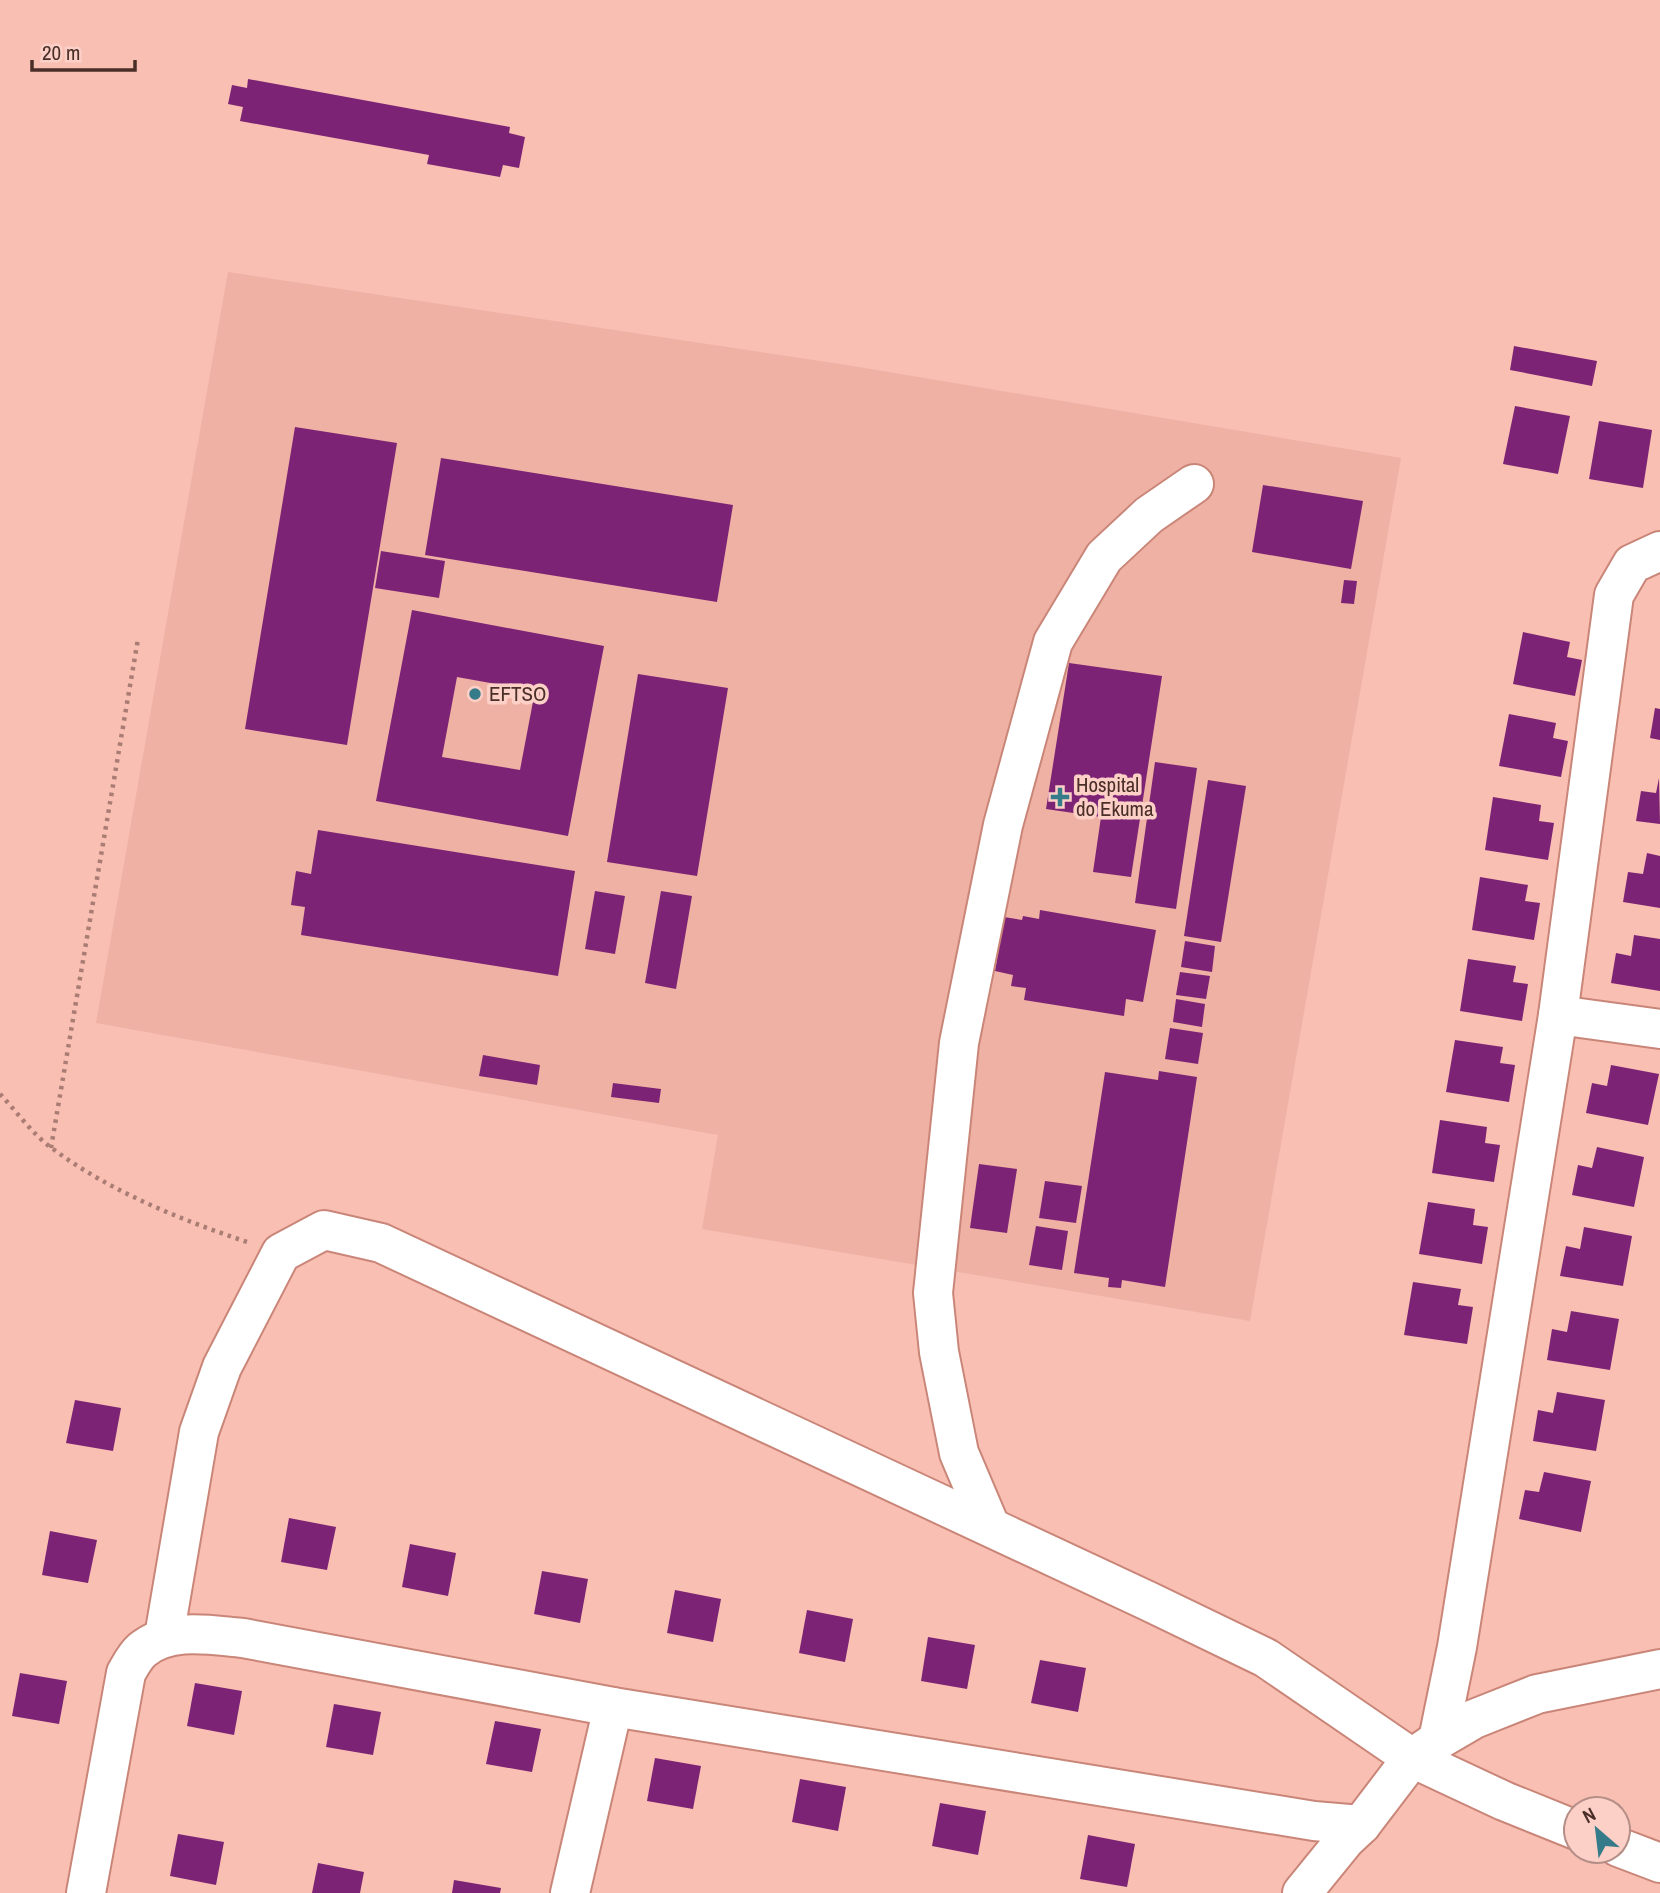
<svg xmlns="http://www.w3.org/2000/svg" width="1660" height="1893" font-family="'Archivo Narrow',sans-serif">
<style>
.built{fill:#efb1a4}
.building{fill:#7d2375;fill-rule:evenodd}
.lines{fill:none;stroke-linecap:round;stroke-linejoin:round}
.minor-casing{stroke:#c98678;stroke-width:42}
.path{stroke:#aa7d74;stroke-width:4.5;stroke-dasharray:3.5 5;stroke-linecap:butt}
.minor{stroke:#fff;stroke-width:38}
.poi-dot{fill:#367b89;stroke:#fcd0c7;stroke-width:2.5}
.labels{text-anchor:middle;stroke-width:7;stroke-linejoin:round;paint-order:stroke}
.poi-label{font-size:21px;fill:#4a2e28;stroke:#fcd0c7;text-anchor:start}
</style>
<rect width="100%" height="100%" fill="#f9bfb3"/>
<polygon class="built" points="228,272 853,366 1401,458 1250,1321 702,1229 718,1135 96,1023"/>
<g class="building">
<polygon points="248,79 510,127 509,133 525,137 519,168 503,165 500,177 427,164 429,155 240,121 243,107 228,104 232,85 247,88"/>
<polygon points="1514,346 1597,361 1592,386 1510,370"/>
<polygon points="1515,406 1570,416 1558,474 1503,464"/>
<polygon points="1599,421 1652,430 1643,488 1589,479"/>
<polygon points="295,427 397,443 347,745 245,729"/>
<polygon points="441,458 733,505 717,602 425,555"/>
<polygon points="1263,485 1363,501 1351,569 1252,552"/>
<polygon points="381,551 445,561 439,598 375,588"/>
<polygon points="1344,580 1357,581 1354,604 1341,603"/>
<path d="M412 610 604 646 568 836 376 801ZM457 677 535 691 520 770 442 757Z"/>
<polygon points="1523,632 1570,642 1567,657 1582,660 1575,696 1513,684"/>
<polygon points="1069,663 1162,676 1131,877 1093,872 1101,817 1046,809"/>
<polygon points="638,674 728,688 697,876 607,862"/>
<polygon points="1655,708 1660,709 1660,740 1650,738"/>
<polygon points="1509,714 1556,723 1553,738 1568,741 1561,777 1499,766"/>
<polygon points="1155,762 1197,768 1176,909 1135,903"/>
<polygon points="1659,778 1660,824 1636,821 1641,791 1656,793"/>
<polygon points="1208,780 1246,786 1221,942 1184,936"/>
<polygon points="1493,797 1541,805 1539,821 1554,823 1548,860 1485,850"/>
<polygon points="318,830 575,871 558,976 301,935 305,907 291,905 296,871 311,874"/>
<polygon points="1647,853 1660,856 1660,908 1623,902 1628,872 1643,874"/>
<polygon points="1480,877 1528,885 1525,901 1540,903 1534,940 1472,930"/>
<polygon points="595,891 625,896 615,954 585,949"/>
<polygon points="661,891 692,896 676,989 645,983"/>
<polygon points="1040,910 1156,930 1143,1002 1126,999 1124,1016 1024,1000 1026,988 1011,986 1013,975 995,971 1004,917 1022,920 1023,916 1039,919"/>
<polygon points="1634,935 1660,939 1660,991 1611,983 1616,953 1631,956"/>
<polygon points="1185,941 1215,946 1212,972 1181,967"/>
<polygon points="1468,959 1516,966 1513,982 1528,984 1522,1021 1460,1011"/>
<polygon points="1180,972 1210,976 1206,999 1176,995"/>
<polygon points="1176,999 1205,1004 1202,1027 1173,1022"/>
<polygon points="1170,1028 1203,1033 1198,1064 1165,1059"/>
<polygon points="1455,1040 1503,1047 1500,1063 1515,1065 1509,1102 1446,1092"/>
<polygon points="483,1055 540,1065 537,1085 479,1076"/>
<polygon points="1611,1065 1659,1074 1648,1125 1586,1113 1592,1083 1607,1086"/>
<polygon points="1159,1071 1197,1077 1165,1287 1122,1280 1121,1288 1108,1287 1109,1278 1074,1273 1105,1072 1158,1080"/>
<polygon points="613,1083 661,1089 659,1103 611,1097"/>
<polygon points="1440,1120 1487,1127 1485,1143 1500,1145 1494,1182 1432,1173"/>
<polygon points="1597,1147 1644,1157 1634,1207 1572,1195 1578,1165 1592,1168"/>
<polygon points="979,1164 1017,1169 1007,1233 970,1228"/>
<polygon points="1045,1181 1082,1186 1076,1223 1039,1218"/>
<polygon points="1428,1202 1475,1209 1473,1225 1488,1227 1482,1264 1419,1254"/>
<polygon points="1036,1226 1068,1231 1062,1270 1029,1265"/>
<polygon points="1584,1227 1632,1236 1623,1286 1560,1276 1566,1246 1580,1249"/>
<polygon points="1413,1282 1461,1289 1458,1305 1473,1307 1467,1344 1404,1335"/>
<polygon points="1571,1311 1619,1319 1610,1370 1547,1360 1552,1329 1567,1332"/>
<polygon points="1557,1392 1605,1400 1596,1451 1533,1441 1538,1410 1553,1413"/>
<polygon points="75,1400 121,1408 113,1451 66,1443"/>
<polygon points="1544,1472 1591,1481 1581,1532 1519,1519 1525,1490 1539,1492"/>
<polygon points="289,1518 336,1527 327,1570 281,1562"/>
<polygon points="50,1531 97,1540 88,1583 42,1575"/>
<polygon points="410,1544 456,1553 448,1596 402,1587"/>
<polygon points="542,1571 588,1579 580,1623 534,1614"/>
<polygon points="675,1590 721,1599 713,1642 667,1633"/>
<polygon points="807,1610 853,1619 845,1662 799,1653"/>
<polygon points="928,1637 975,1645 967,1689 921,1681"/>
<polygon points="1040,1660 1086,1668 1078,1712 1031,1703"/>
<polygon points="20,1673 67,1681 59,1724 12,1716"/>
<polygon points="195,1683 242,1691 234,1735 187,1726"/>
<polygon points="334,1704 381,1712 373,1755 326,1747"/>
<polygon points="495,1721 541,1729 532,1772 486,1764"/>
<polygon points="655,1758 701,1766 693,1809 647,1801"/>
<polygon points="800,1779 846,1787 838,1831 792,1822"/>
<polygon points="940,1803 986,1811 978,1855 932,1846"/>
<polygon points="178,1834 224,1842 216,1885 170,1876"/>
<polygon points="1088,1835 1135,1844 1127,1887 1080,1879"/>
<polygon points="318,1863 364,1872 360,1893 312,1893"/>
<polygon points="454,1880 501,1888 500,1893 452,1893"/>
</g>
<g class="lines">
<g class="minor-casing">
<g id="minor">
<polyline points="1558,1015 1660,1029"/>
<polyline points="990,1526 959,1453 939,1352 933,1293 959,1043 1003,825 1053,642 1104,557 1149,515 1194,484"/>
<polyline points="164,1637 199,1432 222,1367 281,1253 324,1230 381,1243 1148,1601 1266,1658 1412,1758 1504,1801 1576,1830"/>
<polyline points="1438,1740 1457,1647 1558,1015 1614,595 1632,564 1660,551"/>
<polyline points="1618,1847 1660,1863"/>
<path d="M86 1893 126 1673C130 1666 135 1656 142 1650 170 1627 209 1635 243 1638L613 1707 1314 1821 1361 1825"/>
<polyline points="570,1893 613,1707"/>
<polyline points="1302,1893 1345,1840 1361,1825 1412,1758 1438,1740 1474,1719 1537,1694 1660,1669"/>
</g>
</g>
<g class="path">
<path d="M0 1094C17 1112 33 1135 53 1149 111 1192 179 1219 247 1242"/>
<polyline points="51,1148 138,639"/>
</g>
<use href="#minor" class="minor"/>
</g>
<g class="poi-dot">
<circle cx="475" cy="694" r="7"/>
<path d="M1056.5 786.5h7v7h7v7h-7v7h-7v-7h-7v-7h7z"/>
</g>
<g class="labels">
<g class="poi-label">
<text x="489" y="701">EFTSO</text>
<text x="1076" y="792">Hospital<tspan x="1076" dy="24">do Ekuma</tspan></text>
</g>
</g>
<g transform="translate(1597 1830) rotate(332)"><circle r="33" fill="#fcd0c7" stroke="#b58f87" stroke-width="2"/>
<path d="M0-5L12 26L0 18L-12 26Z" fill="#367b89"/>
<text y="-10" font-size="19" font-weight="bold" text-anchor="middle" fill="#4a2e28">N</text>
</g>
<path d="M32 60v10h103v-10" fill="none" stroke="#4a2e28" stroke-width="3.5"/>
<text x="42" y="60" font-size="21" fill="#4a2e28" stroke="#fcd0c7" stroke-width="5" paint-order="stroke">20 m</text>
</svg>
